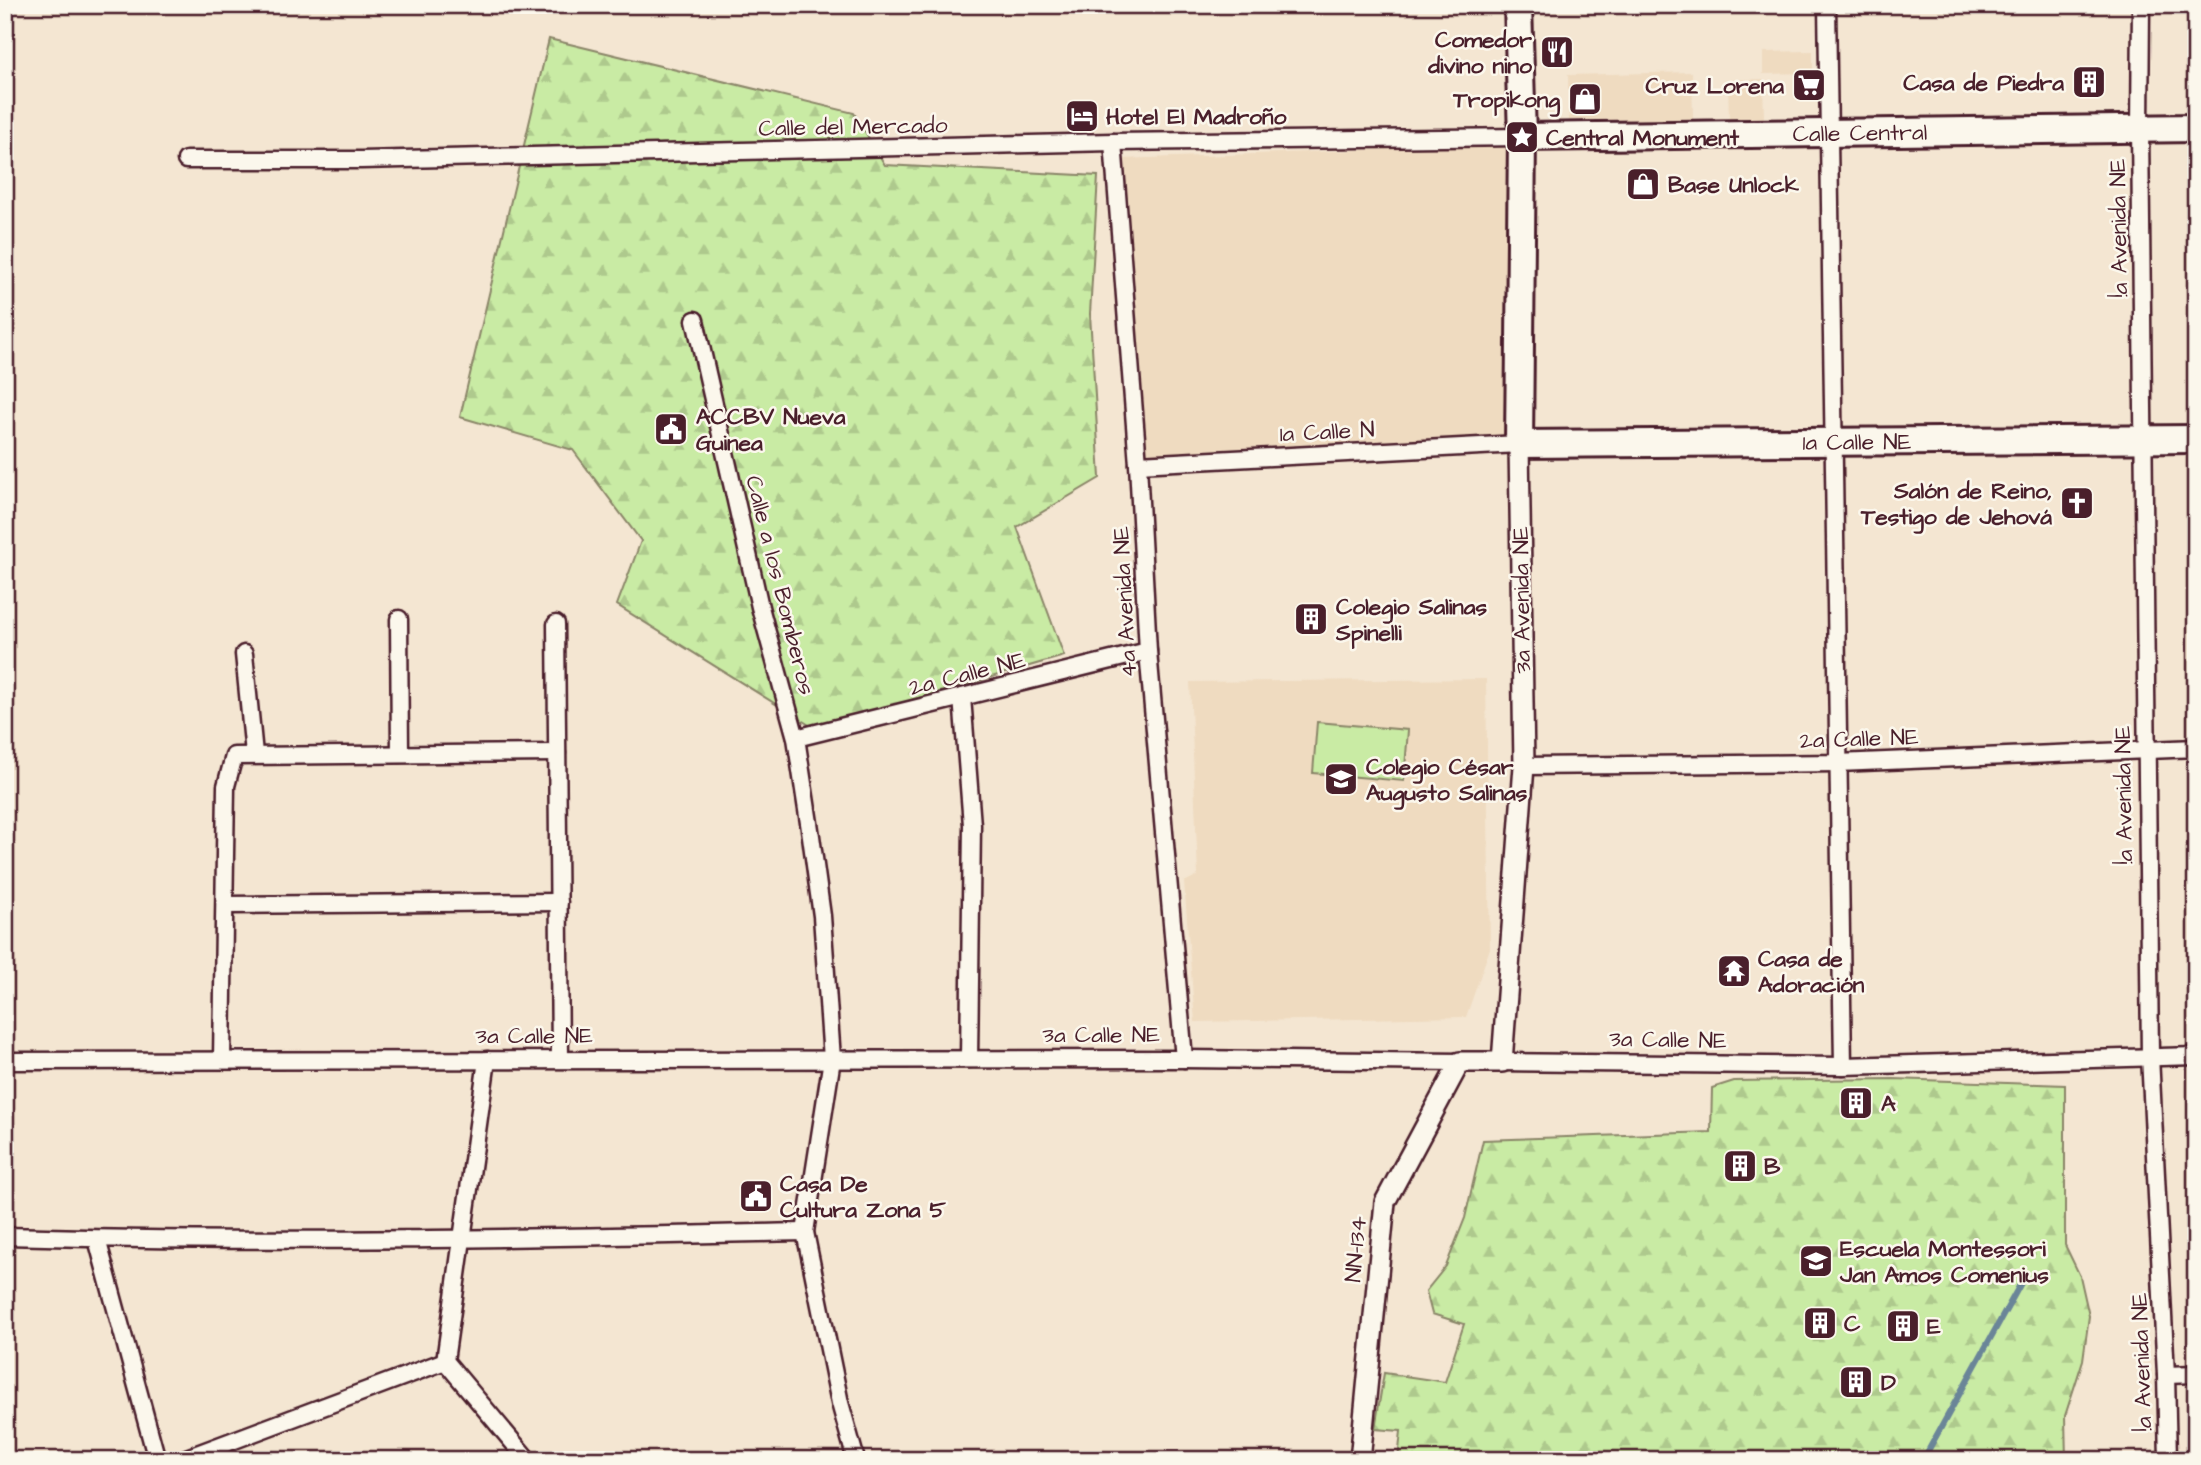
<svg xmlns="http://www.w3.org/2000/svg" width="2201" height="1465" font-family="'Architects Daughter',sans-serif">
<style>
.built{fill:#efdbc0}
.forest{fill:url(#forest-firs);stroke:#8a8568;stroke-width:2}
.pitch{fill:#c9eba4;stroke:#8a8568;stroke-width:2}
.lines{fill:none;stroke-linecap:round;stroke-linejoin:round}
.stream{stroke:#6a8598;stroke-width:6}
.minor-casing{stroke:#4a1f2b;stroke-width:21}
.tertiary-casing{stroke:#4a1f2b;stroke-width:24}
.trunk-casing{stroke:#4a1f2b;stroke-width:32}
.minor{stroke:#fbf7ec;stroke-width:16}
.tertiary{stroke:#fbf7ec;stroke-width:19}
.trunk{stroke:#fbf7ec;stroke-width:26}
.labels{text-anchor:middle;stroke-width:5;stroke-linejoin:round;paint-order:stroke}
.poi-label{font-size:23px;font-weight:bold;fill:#4a1f2b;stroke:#fbf7ec;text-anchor:start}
.street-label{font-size:23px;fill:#4a1f2b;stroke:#fbf7ec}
</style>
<defs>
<pattern id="forest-firs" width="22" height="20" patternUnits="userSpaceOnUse" patternTransform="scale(1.75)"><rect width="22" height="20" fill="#c9eba4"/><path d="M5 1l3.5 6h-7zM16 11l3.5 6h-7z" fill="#aec98d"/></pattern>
</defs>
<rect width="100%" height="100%" fill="#f4e6d2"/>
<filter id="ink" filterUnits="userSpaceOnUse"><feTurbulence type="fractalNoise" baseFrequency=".0143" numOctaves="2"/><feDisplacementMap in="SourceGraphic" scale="14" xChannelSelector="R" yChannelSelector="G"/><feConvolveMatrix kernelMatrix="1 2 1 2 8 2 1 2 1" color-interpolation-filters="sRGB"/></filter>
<g filter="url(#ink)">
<g class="built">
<polygon points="1813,51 1813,73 1763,74 1763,52"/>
<polygon points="1692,72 1693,120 1569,123 1568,75"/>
<polygon points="1763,79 1764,120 1729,121 1728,80"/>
<polygon points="1516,144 1519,444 1140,462 1122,159"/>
<polygon points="1486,679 1490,948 1466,1017 1195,1022 1184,882 1198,875 1190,682"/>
</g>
<g class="forest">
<polygon points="549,39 854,113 885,165 1098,176 1090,314 1100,478 1017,527 1064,656 814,728 617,605 641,541 573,450 460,417"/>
<polygon points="1894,1079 2065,1085 2065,1245 2080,1276 2089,1316 2083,1360 2065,1416 2066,1460 1398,1460 1401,1431 1375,1429 1384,1373 1445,1382 1464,1324 1432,1314 1426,1291 1446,1266 1465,1218 1483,1140 1711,1132 1712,1088 1734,1081"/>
</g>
<polygon class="pitch" points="1317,722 1408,730 1404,781 1313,773"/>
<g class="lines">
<polyline class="stream" points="1923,1460 2021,1283"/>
<g class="minor-casing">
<g id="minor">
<polyline points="1827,5 1843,1066"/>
<polyline points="2141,5 2140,128 2150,1056 2166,1375 2168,1460"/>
<polyline points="1113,142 1138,464 1148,651 1184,1059"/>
<polyline points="186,160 361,160 1113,142 1522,137"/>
<polyline points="695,320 760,607 796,738 811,836 822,916 832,1059 805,1232 840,1403 856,1460"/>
<polyline points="1138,464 1519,444"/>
<polyline points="399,619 400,754"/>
<polyline points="556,624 560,1059"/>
<polyline points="244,654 254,754"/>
<polyline points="962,697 972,825 969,1059"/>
<polyline points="796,738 1148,651"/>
<polyline points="1524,766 1838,763 2196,748"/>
<polyline points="225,905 559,902"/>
<polyline points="222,1060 226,786 234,756 557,753"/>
<polyline points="487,1060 445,1361 528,1460"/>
<polyline points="5,1061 1184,1059 1460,1062"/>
<polyline points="1502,1062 1843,1066 2196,1056"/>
<path d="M5 1236C272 1244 539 1238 805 1232"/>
<polyline points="97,1239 157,1460"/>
<polyline points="2166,1375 2196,1374"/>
<polyline points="181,1460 445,1361"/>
</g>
</g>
<g class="tertiary-casing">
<polyline id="tertiary" points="1360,1460 1385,1202 1460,1062 1502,1062 1524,766 1519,444"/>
</g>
<g class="trunk-casing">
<g id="trunk">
<path id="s1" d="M1518 5 1522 137 1519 444 2196 439"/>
<path id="s2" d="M1522 137 2196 128"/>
</g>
</g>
<use href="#minor" class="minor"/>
<use href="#tertiary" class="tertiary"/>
<use href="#trunk" class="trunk"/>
</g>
</g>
<defs>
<g id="restaurant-square" transform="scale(1.75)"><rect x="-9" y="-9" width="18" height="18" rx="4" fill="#4a1f2b" stroke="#fbf7ec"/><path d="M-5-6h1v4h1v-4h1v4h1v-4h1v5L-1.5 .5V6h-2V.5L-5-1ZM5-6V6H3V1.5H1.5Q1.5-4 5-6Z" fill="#fff"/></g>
<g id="building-square" transform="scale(1.75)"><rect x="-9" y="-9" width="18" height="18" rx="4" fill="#4a1f2b" stroke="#fbf7ec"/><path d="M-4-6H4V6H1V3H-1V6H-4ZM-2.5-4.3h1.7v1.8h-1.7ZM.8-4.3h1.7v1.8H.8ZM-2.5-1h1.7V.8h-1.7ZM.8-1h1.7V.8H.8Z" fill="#fff"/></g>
<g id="supermarket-square" transform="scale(1.75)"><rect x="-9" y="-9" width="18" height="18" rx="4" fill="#4a1f2b" stroke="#fbf7ec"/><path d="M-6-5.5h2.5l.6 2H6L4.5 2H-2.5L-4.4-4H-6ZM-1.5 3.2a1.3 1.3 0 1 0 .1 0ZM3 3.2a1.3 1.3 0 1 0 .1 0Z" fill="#fff"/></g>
<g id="shop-square" transform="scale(1.75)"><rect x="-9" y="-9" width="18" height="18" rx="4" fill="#4a1f2b" stroke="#fbf7ec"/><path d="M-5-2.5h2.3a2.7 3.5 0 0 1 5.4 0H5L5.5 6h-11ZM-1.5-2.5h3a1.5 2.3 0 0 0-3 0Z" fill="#fff"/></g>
<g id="hotel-square" transform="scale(1.75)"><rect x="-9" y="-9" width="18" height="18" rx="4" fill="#4a1f2b" stroke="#fbf7ec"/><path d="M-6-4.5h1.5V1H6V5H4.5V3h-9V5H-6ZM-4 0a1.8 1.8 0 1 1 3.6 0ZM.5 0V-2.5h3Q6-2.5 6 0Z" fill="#fff"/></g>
<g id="sight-square" transform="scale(1.75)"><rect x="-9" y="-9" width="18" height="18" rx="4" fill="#4a1f2b" stroke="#fbf7ec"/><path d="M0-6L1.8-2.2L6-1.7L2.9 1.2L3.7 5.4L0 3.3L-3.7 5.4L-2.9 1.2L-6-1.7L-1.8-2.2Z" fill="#fff"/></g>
<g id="civic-square" transform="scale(1.75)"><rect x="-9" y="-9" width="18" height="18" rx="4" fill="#4a1f2b" stroke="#fbf7ec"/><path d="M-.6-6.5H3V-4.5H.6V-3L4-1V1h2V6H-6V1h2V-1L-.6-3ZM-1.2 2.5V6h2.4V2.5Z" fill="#fff"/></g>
<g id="church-square" transform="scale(1.75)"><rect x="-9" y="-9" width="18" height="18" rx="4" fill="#4a1f2b" stroke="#fbf7ec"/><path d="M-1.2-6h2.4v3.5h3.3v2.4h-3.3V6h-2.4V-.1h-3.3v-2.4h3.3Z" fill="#fff"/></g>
<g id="school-square" transform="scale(1.75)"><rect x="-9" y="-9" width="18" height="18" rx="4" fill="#4a1f2b" stroke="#fbf7ec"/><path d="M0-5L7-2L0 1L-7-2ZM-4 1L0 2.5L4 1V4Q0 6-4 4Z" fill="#fff"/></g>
<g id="temple-square" transform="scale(1.75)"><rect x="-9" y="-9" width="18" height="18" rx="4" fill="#4a1f2b" stroke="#fbf7ec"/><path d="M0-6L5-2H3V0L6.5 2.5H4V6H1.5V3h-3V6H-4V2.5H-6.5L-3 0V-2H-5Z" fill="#fff"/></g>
</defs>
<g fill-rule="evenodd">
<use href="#restaurant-square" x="1557" y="52"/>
<use href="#building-square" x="2089" y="82"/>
<use href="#supermarket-square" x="1809" y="85"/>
<use href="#shop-square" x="1585" y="99"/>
<use href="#hotel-square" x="1082" y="116"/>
<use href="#sight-square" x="1522" y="137"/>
<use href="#shop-square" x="1643" y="184"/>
<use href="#civic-square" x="671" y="429"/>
<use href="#church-square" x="2077" y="503"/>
<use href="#building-square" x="1311" y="619"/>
<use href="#school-square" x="1341" y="779"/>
<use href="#temple-square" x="1734" y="971"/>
<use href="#building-square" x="1856" y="1103"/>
<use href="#building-square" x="1740" y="1166"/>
<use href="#civic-square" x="756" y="1196"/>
<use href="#school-square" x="1816" y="1261"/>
<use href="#building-square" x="1820" y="1323"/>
<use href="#building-square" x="1903" y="1326"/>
<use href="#building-square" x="1856" y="1382"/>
</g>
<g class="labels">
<g class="poi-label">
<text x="1532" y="47" text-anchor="end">Comedor<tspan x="1532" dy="26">divino nino</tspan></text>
<text x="2064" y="90" text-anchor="end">Casa de Piedra</text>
<text x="1784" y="93" text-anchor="end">Cruz Lorena</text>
<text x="1560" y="107" text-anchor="end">Tropikong</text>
<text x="1106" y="124">Hotel El Madroño</text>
<text x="1546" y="145">Central Monument</text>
<text x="1668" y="192">Base Unlock</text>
<text x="696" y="424">ACCBV Nueva<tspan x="696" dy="26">Guinea</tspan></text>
<text x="2052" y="498" text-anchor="end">Salón de Reino,<tspan x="2052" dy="26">Testigo de Jehová</tspan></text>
<text x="1336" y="614">Colegio Salinas<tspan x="1336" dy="26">Spinelli</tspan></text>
<text x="1366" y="774">Colegio César<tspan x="1366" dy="26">Augusto Salinas</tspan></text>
<text x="1758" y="966">Casa de<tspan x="1758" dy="26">Adoración</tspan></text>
<text x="1881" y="1111">A</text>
<text x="1764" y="1174">B</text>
<text x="780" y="1191">Casa De<tspan x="780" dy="26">Cultura Zona 5</tspan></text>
<text x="1840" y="1256">Escuela Montessori<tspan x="1840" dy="26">Jan Amos Comenius</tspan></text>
<text x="1844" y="1331">C</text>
<text x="1927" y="1334">E</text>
<text x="1881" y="1390">D</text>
</g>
<g class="street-label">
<text transform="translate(853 126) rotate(-1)" y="8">Calle del Mercado</text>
<text dy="8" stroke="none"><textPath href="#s2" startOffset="338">Calle Central</textPath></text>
<text transform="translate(2118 228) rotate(-91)" y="8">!a Avenida NE</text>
<text transform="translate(1327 431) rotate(-3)" y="8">1a Calle N</text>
<text dy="8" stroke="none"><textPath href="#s1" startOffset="777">1a Calle NE</textPath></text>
<text transform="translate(781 585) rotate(76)" y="8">Calle a los Bomberos</text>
<text transform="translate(1521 600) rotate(-91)" y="8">3a Avenida NE</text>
<text transform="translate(1124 602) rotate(-93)" y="8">4a Avenida NE</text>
<text transform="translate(967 673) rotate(-14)" y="8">2a Calle NE</text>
<text transform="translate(1859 738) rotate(-2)" y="8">2a Calle NE</text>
<text transform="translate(2123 795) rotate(-91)" y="8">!a Avenida NE</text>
<text x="1101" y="1042">3a Calle NE</text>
<text x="534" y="1043">3a Calle NE</text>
<text transform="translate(1668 1039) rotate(1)" y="8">3a Calle NE</text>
<text transform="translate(1355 1249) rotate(-85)" y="8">NN-134</text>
<text transform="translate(2141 1362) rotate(-92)" y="8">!a Avenida NE</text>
</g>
</g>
<rect width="2201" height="1465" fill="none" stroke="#fbf7ec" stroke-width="28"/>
<rect x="14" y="14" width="2173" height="1437" fill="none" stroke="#4a1f2b" stroke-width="2.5" filter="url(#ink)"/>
</svg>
